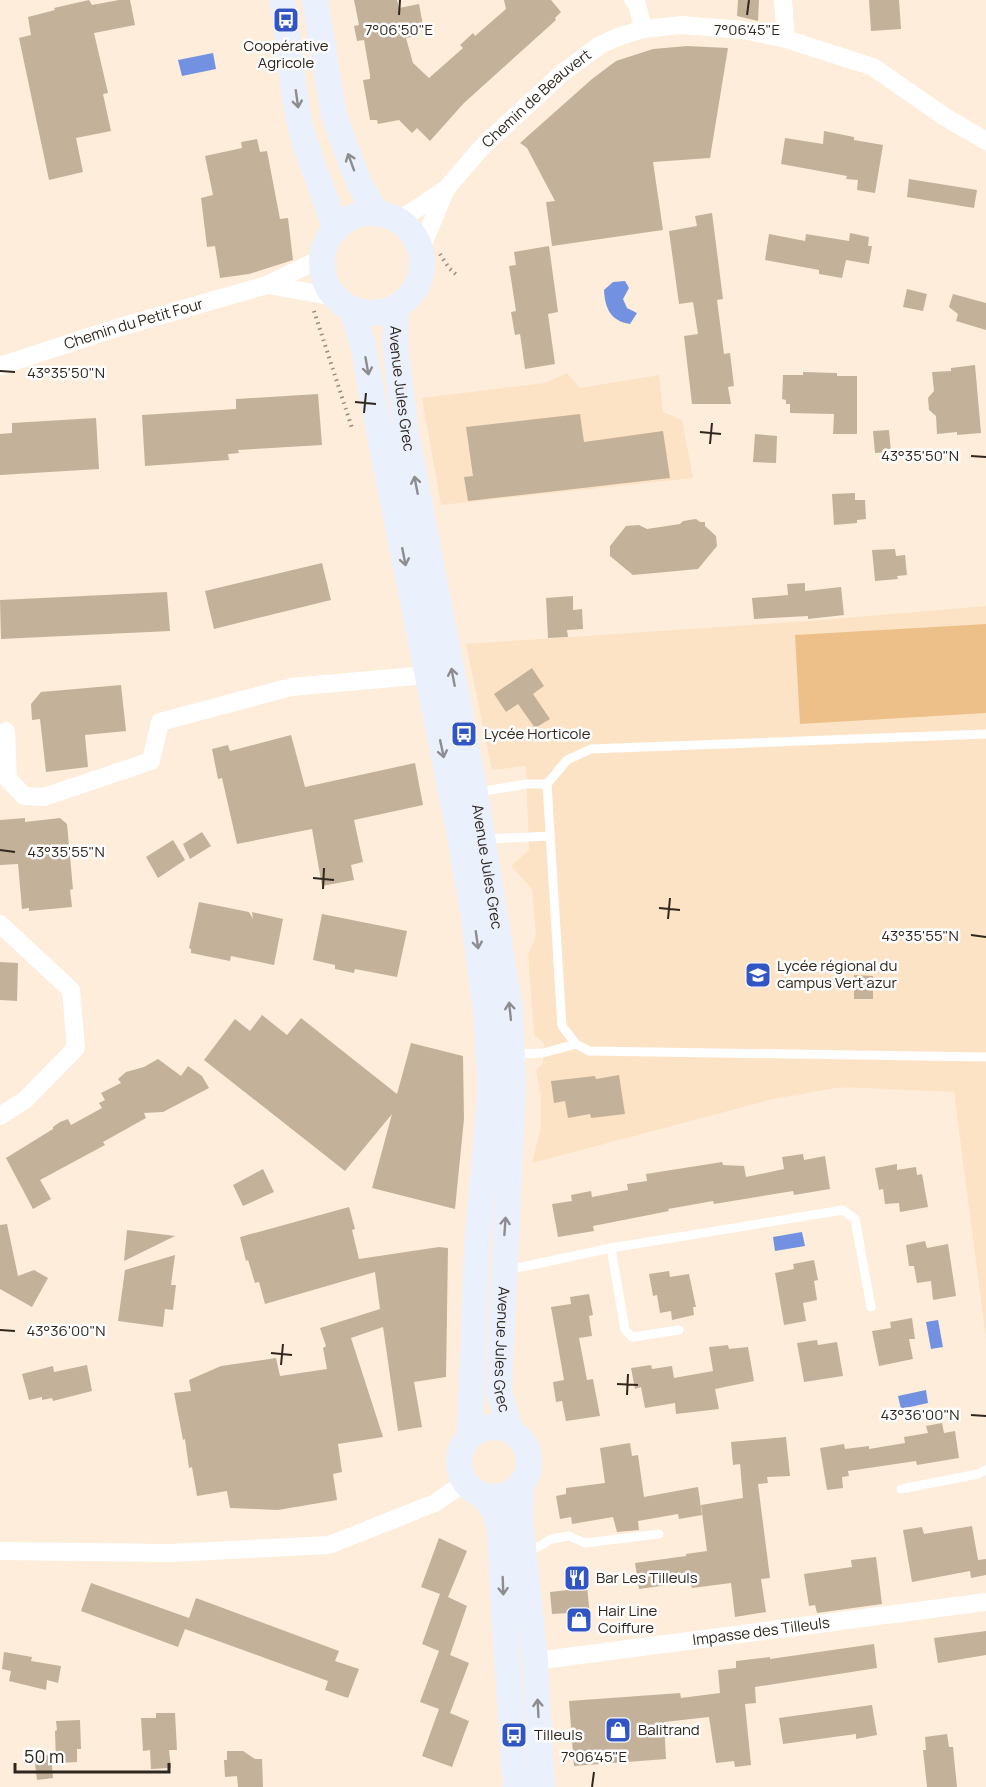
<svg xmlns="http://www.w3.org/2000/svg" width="986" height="1787" font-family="Manrope,sans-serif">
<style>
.built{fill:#fde3c5}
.green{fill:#edc089}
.water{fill:#7292e1}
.building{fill:#c4b19a}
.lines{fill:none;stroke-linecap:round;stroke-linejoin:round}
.path{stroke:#998c7e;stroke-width:4;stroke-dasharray:1.5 4.5;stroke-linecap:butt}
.lane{stroke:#fff;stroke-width:9}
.street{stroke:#fff;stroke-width:18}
.secondary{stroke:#ebf0fd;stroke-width:26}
.oneway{stroke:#8d8c8e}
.ticks{fill:none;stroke:#2f271e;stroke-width:2}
.labels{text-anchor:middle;stroke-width:5;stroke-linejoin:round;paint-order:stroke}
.poi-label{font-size:15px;fill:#2f271e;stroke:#fdfdfd;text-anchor:start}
.street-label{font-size:15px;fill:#2f271e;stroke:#fdfdfd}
.ticks-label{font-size:15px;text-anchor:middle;fill:#2f271e;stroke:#fdfdfd;stroke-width:5;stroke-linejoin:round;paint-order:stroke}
</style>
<rect width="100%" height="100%" fill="#fdedda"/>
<g class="built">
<polygon points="567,373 580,388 659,375 663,412 682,420 693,478 441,505 422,398 545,383"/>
<polygon points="986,606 986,1339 954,1092 842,1087 773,1099 532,1163 541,1127 541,1097 536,1070 543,1063 544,1043 534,1035 528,955 536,936 532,889 511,866 529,850 526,766 492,770 466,644 809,621"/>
</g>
<polygon class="green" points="986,624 986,713 800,724 795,635"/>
<g class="water">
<polygon points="213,53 216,69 182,76 178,60"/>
<path d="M625 281 629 288 623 299 627 308 637 313 630 324C611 321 605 309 604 290L613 282Z"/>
<polygon points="802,1232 805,1246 775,1251 773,1237"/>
<polygon points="938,1320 943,1347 931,1349 926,1322"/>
<polygon points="926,1390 928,1403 901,1409 898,1396"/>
</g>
<g class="building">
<polygon points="89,0 92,5 119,0 130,0 135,25 94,33 108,93 103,94 111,131 76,138 83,172 49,180 19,38 31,35 28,17 55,10 54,8"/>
<polygon points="354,0 397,0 399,8 419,4 423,25 415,27 416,36 406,38 413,63 429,78 463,48 460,45 473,33 475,36 506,9 504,0 551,0 561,12 555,18 556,20 464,103 430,141 417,128 412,133 399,120 378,124 377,120 370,120 363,80 370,79 370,75 364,40 357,41 354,26 359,25"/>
<polygon points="738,0 759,0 758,21 737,16"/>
<polygon points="869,0 899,0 901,29 871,31"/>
<polygon points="687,46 728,48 710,158 653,162 663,230 552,246 546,202 555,201 527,148 520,143 592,79 616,61 653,49"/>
<polygon points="824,131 854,137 854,140 883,145 875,193 857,190 858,180 846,179 847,176 781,164 785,138 823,144"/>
<polygon points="257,139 260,152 267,151 280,219 288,218 293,260 249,274 220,278 215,246 207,247 201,198 213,195 205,156 242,148 241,142"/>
<polygon points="909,179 977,190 974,208 907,197"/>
<polygon points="712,213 723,299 717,300 724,354 730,353 734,386 728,387 731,404 692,404 684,336 698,334 693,302 679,304 669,231 697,226 695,216"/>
<polygon points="850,233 869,237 868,246 872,246 869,264 846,260 842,278 819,274 819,270 765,260 769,234 805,241 806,234 849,241"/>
<polygon points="549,246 558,312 548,314 555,364 525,369 520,334 515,335 511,312 516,311 509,266 516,265 514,252"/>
<polygon points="907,289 927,294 923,311 903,307"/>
<polygon points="953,294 986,303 986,330 956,321 958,314 949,307"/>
<polygon points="975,365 981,433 957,435 957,432 937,434 936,416 929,410 928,398 934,391 932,372 951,371 951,368"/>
<polygon points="803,372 837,373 837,376 857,376 857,434 833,434 834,414 790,413 790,404 786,404 786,400 782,399 783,375 803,375"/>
<polygon points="318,394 322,445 238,450 239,453 228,454 229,460 145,466 142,415 236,409 236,399"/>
<polygon points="580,414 584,442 663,431 670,478 468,501 464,477 473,476 466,427"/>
<polygon points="96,418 99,469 0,475 0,434 12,433 12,423"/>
<polygon points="889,430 891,452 875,453 873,431"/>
<polygon points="755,434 777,436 776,463 753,462"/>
<polygon points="855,493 855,500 865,500 866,519 857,520 857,523 834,525 832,494"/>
<polygon points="696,519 700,522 705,522 705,526 716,536 717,546 698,569 633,575 610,556 610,546 626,526 639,525 647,529 680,524 683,521"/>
<polygon points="895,549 896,556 905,555 907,575 897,576 898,579 875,581 872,550"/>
<polygon points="322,563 331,600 214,629 205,591"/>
<polygon points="805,583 805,591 841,587 844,615 808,619 808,616 754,619 752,598 788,595 787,584"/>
<polygon points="167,592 170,631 1,639 0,600"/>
<polygon points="573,596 573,610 582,609 583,629 567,630 568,637 548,638 546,598"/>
<polygon points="532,668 544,686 533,694 550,719 535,728 518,704 506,712 494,694"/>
<polygon points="121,685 126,731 85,735 88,767 46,772 40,719 32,720 31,704 41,692"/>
<polygon points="291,735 305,787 415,763 423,805 354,820 363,862 351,865 354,880 322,886 312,829 237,844 222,778 218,779 212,749 228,745 230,751"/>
<polygon points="25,818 25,822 60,818 67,824 73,889 70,890 72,907 29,911 29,908 22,909 18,864 0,865 0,820"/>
<polygon points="202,832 211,846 190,859 183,844"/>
<polygon points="173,840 185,860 158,878 146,857"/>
<polygon points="199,902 249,912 253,919 252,912 283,919 274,965 231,956 230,961 191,953 191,949 189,948"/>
<polygon points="322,914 407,931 397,977 355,969 354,973 335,969 335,965 313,960"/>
<polygon points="0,962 18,963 17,1001 0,1000"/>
<polygon points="854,975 873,976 873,999 854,999"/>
<polygon points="262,1015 287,1035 301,1018 397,1094 411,1043 463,1056 464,1119 455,1209 372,1188 392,1114 345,1171 204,1060 235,1019 250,1031"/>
<polygon points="158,1059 181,1076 188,1066 202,1076 209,1088 163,1112 144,1113 146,1118 103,1142 105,1145 40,1180 51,1199 33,1209 6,1158 53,1129 53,1127 60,1122 68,1119 71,1125 102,1108 99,1103 105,1100 101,1093 121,1083 118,1079 126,1072 144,1067"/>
<polygon points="619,1075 625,1114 591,1118 590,1114 568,1118 565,1101 554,1103 551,1081 595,1076 596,1079"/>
<polygon points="803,1154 804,1160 825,1156 830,1189 794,1195 793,1191 714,1204 713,1201 668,1209 669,1211 593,1226 594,1231 558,1237 552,1204 572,1201 571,1195 591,1191 592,1197 628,1190 627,1184 647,1181 646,1174 722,1162 723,1165 744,1166 746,1177 784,1169 782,1157"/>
<polygon points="897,1164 897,1170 916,1167 917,1175 922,1174 928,1207 900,1212 899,1203 885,1204 883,1189 879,1190 875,1168"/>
<polygon points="263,1169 274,1192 243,1206 233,1185"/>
<polygon points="349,1207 355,1229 352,1230 359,1259 439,1247 448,1248 446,1377 414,1382 422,1427 398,1431 383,1327 351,1338 383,1437 338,1444 342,1472 333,1474 337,1500 278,1510 230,1508 227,1491 197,1496 192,1467 189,1468 185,1439 183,1440 174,1393 191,1391 189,1380 221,1366 276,1358 280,1376 327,1369 323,1348 326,1346 320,1328 380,1309 375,1272 265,1304 259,1282 255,1283 248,1260 246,1261 240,1237"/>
<polygon points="7,1224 18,1276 34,1270 48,1278 32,1307 0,1289 0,1225"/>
<polygon points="127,1230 175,1236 124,1261"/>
<polygon points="925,1241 927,1248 948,1244 956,1296 933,1300 931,1281 917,1283 914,1266 909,1266 906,1245"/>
<polygon points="175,1255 171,1285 176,1285 173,1310 165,1309 163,1327 118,1321 125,1270"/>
<polygon points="814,1260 818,1280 814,1281 817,1300 803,1303 806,1321 784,1325 775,1273 794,1269 793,1264"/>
<polygon points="669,1271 670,1277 689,1274 696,1307 693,1307 694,1315 672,1320 671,1311 660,1313 657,1295 653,1296 649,1274"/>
<polygon points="589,1294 593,1315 589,1316 592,1336 579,1338 587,1380 593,1379 600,1416 566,1421 562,1401 556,1402 553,1382 564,1380 551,1307 571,1304 570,1297"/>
<polygon points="912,1318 915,1339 909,1339 913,1359 879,1366 872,1331 891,1328 890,1322"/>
<polygon points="817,1340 818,1345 837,1342 843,1376 804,1382 797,1343"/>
<polygon points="728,1345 729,1349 748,1347 754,1381 715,1389 719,1409 676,1414 675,1403 645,1408 641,1387 635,1389 631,1368 651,1365 652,1369 672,1366 674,1378 713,1371 709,1347"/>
<polygon points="87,1365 92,1391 53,1401 52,1398 42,1400 42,1397 29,1400 22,1374 53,1366 54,1372"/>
<polygon points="942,1423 944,1433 955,1431 959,1458 917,1465 916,1461 848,1471 849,1476 842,1477 843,1488 827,1490 820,1448 844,1444 845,1449 869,1446 869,1449 905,1443 904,1437 928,1433 926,1426"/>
<polygon points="786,1437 790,1476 767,1477 768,1483 758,1484 770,1578 761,1579 766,1612 735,1617 731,1583 692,1588 690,1582 639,1589 635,1563 686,1556 686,1554 707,1551 701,1505 743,1498 740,1464 733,1465 731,1442"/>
<polygon points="630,1443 632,1456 638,1455 644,1497 698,1487 702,1515 679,1519 678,1514 638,1521 639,1530 617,1532 613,1517 572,1524 571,1517 560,1519 556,1496 566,1494 566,1488 605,1483 600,1448"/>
<polygon points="972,1526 978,1560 986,1559 986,1575 971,1578 970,1571 912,1582 903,1530 922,1527 924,1534"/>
<polygon points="439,1538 467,1551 448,1597 467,1606 450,1655 469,1663 450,1713 469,1721 452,1767 422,1756 439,1709 420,1702 439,1651 422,1644 440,1594 421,1587"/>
<polygon points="876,1557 882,1604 817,1613 815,1605 809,1606 804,1574 852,1567 851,1560"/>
<polygon points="585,1566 591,1626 571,1628 570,1613 552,1614 550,1592 568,1590 566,1568"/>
<polygon points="91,1583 189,1618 196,1598 339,1651 335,1661 359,1669 348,1698 325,1690 328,1681 185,1629 178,1647 81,1611"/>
<polygon points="986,1631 986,1655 938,1663 934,1638"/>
<polygon points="874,1644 877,1668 755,1687 756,1703 745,1704 751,1765 735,1767 734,1761 716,1763 709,1717 664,1722 666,1759 574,1766 569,1701 680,1693 681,1698 720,1693 718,1670 736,1668 736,1661 770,1657 770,1659"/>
<polygon points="4,1652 32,1657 31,1661 61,1666 58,1683 47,1680 46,1690 9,1681 11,1671 2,1669"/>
<polygon points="872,1705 877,1735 856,1739 856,1734 783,1744 779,1718"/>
<polygon points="156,1713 175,1713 177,1750 169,1750 171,1768 151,1769 150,1750 143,1751 141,1718 156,1718"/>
<polygon points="80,1720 81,1749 77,1749 77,1762 56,1763 55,1731 57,1730 56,1721"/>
<polygon points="947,1734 949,1747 953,1747 957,1787 927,1787 923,1750 926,1750 925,1737"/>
<polygon points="227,1751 243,1751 255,1759 262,1759 263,1787 238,1787 237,1776 225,1777 224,1760 227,1760"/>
<polygon points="51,1755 53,1778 37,1780 34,1756"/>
</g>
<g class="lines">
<g class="path">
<polyline points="440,254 449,268 458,276"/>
<polyline points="314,311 352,428"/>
</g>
<g class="lane">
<polyline points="986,734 591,749 567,760 547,784 562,1026 576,1044 589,1051 986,1057"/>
<polyline points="478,792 527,784 547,784"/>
<polyline points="486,839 550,836"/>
<polyline points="513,1054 543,1053 576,1044"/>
<polyline points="611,1248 625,1330 632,1337 679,1330"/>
<polyline points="506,1269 522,1267 611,1248 843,1210 855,1219 871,1307"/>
<polyline points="901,1489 978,1474 986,1470"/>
<polyline points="526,1551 540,1546 551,1539 569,1536 585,1543 659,1534"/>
</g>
<g class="street">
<polyline points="633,0 637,4 643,29"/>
<polyline points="783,0 786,39"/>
<path id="s1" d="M395 219 409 214 446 189 482 147 561 74 600 45 618 37 643 29 682 25 743 30 786 39 873 67 945 117 986 141"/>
<polyline points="420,251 446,189"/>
<polyline points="269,285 335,297"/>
<path id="s2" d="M0 366 113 329 267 285 322 258"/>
<polyline points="6,731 8,779 24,796 44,797 151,761 160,722 291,687 427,675"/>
<polyline points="0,924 71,990 76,1048 25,1100 0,1116"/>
<polyline points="0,1551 171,1553 329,1545 435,1503 465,1482"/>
<path id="s3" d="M535 1661 986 1602"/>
</g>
<g class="secondary">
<path d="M282 0C289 40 291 80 299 120 307 158 325 192 335 230"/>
<polyline points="315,0 334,116 359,183 377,214"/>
<circle cx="372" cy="263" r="50"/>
<path id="s4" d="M396 307 395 344 406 434 475 792 510 1011 513 1087 499 1391 510 1430"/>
<polyline points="352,309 363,345 381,441 459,831 472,904 487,1020 490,1088 488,1126 477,1245 470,1436"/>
<circle cx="494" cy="1462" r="35"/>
<polyline points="521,1486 520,1520 535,1661 542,1787"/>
<polyline points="484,1496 495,1512 500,1527 505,1630 516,1787"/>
</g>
</g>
<defs><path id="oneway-shaft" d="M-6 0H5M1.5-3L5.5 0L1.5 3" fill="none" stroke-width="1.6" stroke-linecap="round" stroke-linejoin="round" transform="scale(1.5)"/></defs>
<g class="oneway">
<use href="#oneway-shaft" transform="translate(297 99) rotate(82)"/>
<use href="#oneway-shaft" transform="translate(351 162) rotate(-110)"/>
<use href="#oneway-shaft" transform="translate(367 366) rotate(80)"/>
<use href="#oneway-shaft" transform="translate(416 485) rotate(-101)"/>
<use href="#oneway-shaft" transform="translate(404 557) rotate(79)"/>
<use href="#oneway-shaft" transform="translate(453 677) rotate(-101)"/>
<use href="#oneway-shaft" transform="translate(442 749) rotate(78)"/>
<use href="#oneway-shaft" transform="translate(477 940) rotate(82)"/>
<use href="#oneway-shaft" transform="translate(510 1011) rotate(-96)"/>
<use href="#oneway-shaft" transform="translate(505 1226) rotate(-86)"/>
<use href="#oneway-shaft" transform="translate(503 1586) rotate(88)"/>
<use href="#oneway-shaft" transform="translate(538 1708) rotate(-93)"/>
</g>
<path class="ticks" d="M399 15 400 0M747 15 749 0M0 371 15 372M355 402 376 404M364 413 366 393M700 432 721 434M710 444 712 423M971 456 986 457M0 850 15 852M313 878 334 880M323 889 324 868M659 908 680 910M668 919 670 898M971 935 986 937M0 1330 15 1331M271 1353 292 1355M281 1365 283 1344M617 1384 638 1385M627 1395 628 1374M971 1415 986 1416M592 1787 594 1772"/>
<defs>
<g id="bus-square" transform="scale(1.35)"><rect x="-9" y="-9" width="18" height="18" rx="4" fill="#3255c6" stroke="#fdfdfd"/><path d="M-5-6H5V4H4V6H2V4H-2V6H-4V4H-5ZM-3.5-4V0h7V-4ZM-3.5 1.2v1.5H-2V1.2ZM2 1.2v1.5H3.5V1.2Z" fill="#fff"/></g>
<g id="school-square" transform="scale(1.35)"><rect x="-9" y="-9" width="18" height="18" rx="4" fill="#3255c6" stroke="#fdfdfd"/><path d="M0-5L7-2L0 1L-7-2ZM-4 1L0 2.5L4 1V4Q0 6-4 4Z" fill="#fff"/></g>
<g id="restaurant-square" transform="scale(1.35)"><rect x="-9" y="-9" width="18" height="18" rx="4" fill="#3255c6" stroke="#fdfdfd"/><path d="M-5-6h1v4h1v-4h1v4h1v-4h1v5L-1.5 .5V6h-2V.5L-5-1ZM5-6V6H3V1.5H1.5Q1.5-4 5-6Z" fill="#fff"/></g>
<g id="shop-square" transform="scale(1.35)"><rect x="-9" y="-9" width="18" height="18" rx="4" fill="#3255c6" stroke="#fdfdfd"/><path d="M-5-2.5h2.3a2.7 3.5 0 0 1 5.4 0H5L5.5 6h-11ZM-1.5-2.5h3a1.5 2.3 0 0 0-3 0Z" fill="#fff"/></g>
</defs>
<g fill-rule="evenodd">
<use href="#bus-square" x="286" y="20"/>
<use href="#bus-square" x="464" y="734"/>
<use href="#school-square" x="758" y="975"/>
<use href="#restaurant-square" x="577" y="1578"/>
<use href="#shop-square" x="579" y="1620"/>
<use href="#shop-square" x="618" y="1730"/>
<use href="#bus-square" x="514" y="1735"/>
</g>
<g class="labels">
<g class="poi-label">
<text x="286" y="51" text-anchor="middle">Coopérative<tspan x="286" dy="17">Agricole</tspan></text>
<text x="484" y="739">Lycée Horticole</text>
<text x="777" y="971">Lycée régional du<tspan x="777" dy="17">campus Vert azur</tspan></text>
<text x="596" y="1583">Bar Les Tilleuls</text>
<text x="598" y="1616">Hair Line<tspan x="598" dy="17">Coiffure</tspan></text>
<text x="638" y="1735">Balitrand</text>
<text x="534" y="1740">Tilleuls</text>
</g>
<g class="street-label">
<text dy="5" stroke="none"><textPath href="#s1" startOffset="188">Chemin de Beauvert</textPath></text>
<text dy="5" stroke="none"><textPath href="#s2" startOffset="140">Chemin du Petit Four</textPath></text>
<text dy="5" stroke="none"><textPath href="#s4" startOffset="82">Avenue Jules Grec</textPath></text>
<text dy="5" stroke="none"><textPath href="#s4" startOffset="568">Avenue Jules Grec</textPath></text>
<text dy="5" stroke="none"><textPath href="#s4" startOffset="1053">Avenue Jules Grec</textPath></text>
<text dy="5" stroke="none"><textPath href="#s3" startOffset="228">Impasse des Tilleuls</textPath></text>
</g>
</g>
<g class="ticks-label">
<text x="399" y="35">7°06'50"E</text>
<text x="747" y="35">7°06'45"E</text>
<text x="66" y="378">43°35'50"N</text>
<text x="920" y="461">43°35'50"N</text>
<text x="66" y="857">43°35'55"N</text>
<text x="920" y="941">43°35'55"N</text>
<text x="66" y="1336">43°36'00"N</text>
<text x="920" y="1420">43°36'00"N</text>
<text x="594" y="1762">7°06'45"E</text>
</g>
<path d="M15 1763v9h154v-9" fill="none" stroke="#2f271e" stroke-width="3"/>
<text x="24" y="1763" font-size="18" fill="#2f271e" stroke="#fdfdfd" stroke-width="4.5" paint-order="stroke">50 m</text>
</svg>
